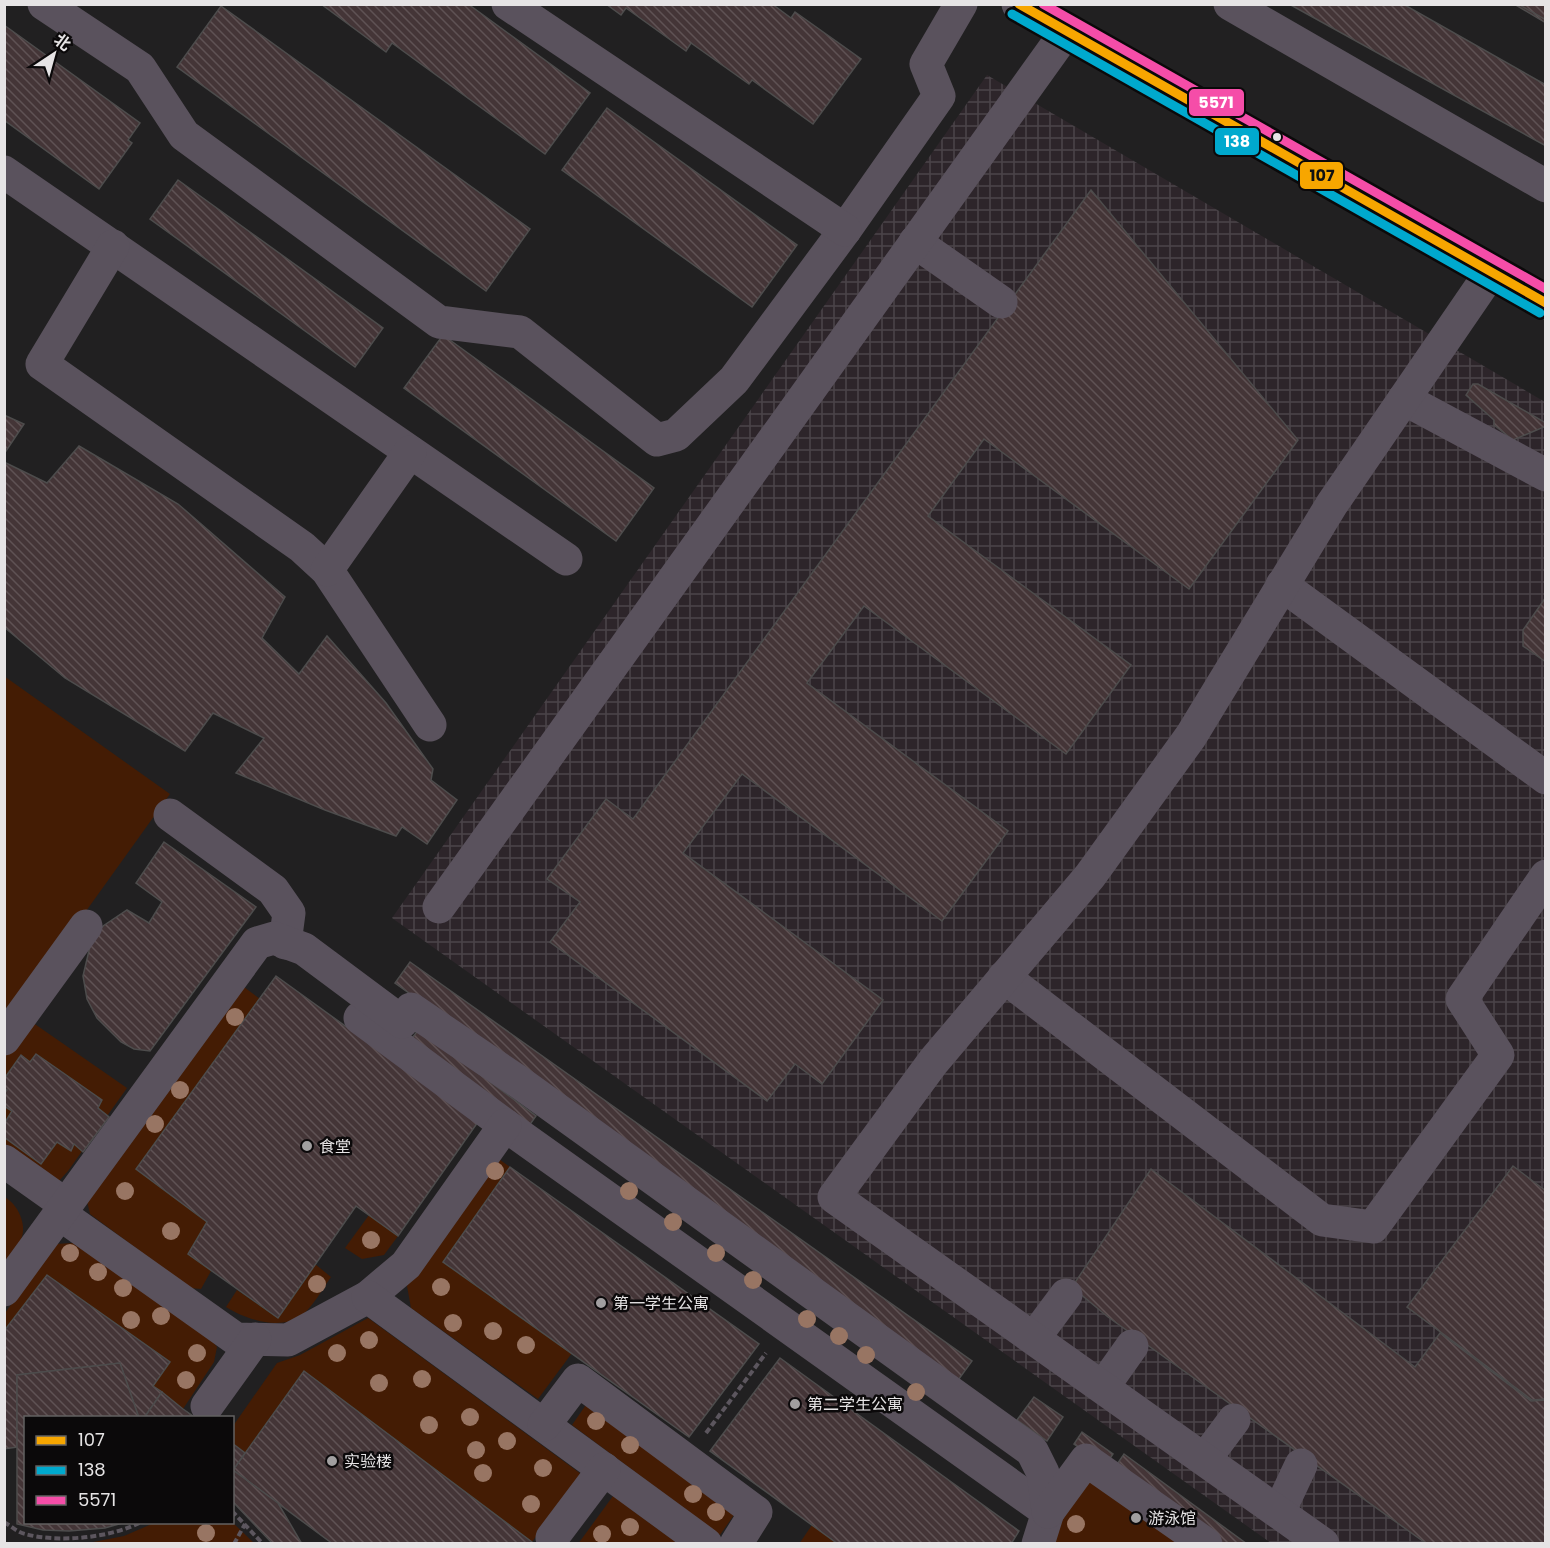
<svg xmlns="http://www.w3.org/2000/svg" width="1550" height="1548" font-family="Poppins,'Noto Sans SC',sans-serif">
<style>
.industrial{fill:url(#industrial-grid)}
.green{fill:#441c04}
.building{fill:url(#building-back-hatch);stroke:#4d4c4c;stroke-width:1.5}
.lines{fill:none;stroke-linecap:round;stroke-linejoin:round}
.path{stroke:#5c565e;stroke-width:4;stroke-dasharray:6 3;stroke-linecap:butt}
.minor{stroke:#5a525d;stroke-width:33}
.bus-1-casing{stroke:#0b090a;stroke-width:14}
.bus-2-casing{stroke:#0b090a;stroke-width:14}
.bus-3-casing{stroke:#0b090a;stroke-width:14}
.bus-1{stroke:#f7a600;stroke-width:9}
.bus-2{stroke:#00a9ce;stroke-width:9}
.bus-3{stroke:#f54da8;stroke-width:9}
.tree{fill:#987563}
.bus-dot{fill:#e6e4e5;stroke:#0b090a;stroke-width:2}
.poi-dot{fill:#a19fa0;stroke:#0b090a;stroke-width:2}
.labels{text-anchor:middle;stroke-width:5;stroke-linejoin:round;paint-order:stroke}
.poi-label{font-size:16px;fill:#e6e4e5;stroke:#0b090a;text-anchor:start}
.line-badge{stroke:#0b090a;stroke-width:2}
.badge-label{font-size:16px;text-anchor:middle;font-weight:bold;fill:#fff}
.pale-badge-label{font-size:16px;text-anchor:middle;font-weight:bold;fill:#111}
</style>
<defs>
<pattern id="industrial-grid" width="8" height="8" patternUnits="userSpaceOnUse" patternTransform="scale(1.5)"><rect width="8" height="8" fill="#2d252a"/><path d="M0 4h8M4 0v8" fill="none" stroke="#4b4449"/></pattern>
<pattern id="building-back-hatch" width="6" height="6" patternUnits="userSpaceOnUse" patternTransform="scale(1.5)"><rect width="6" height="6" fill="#443537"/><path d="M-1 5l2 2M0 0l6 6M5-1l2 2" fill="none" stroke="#5f5254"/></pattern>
</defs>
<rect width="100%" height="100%" fill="#212021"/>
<polygon class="industrial" points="987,75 1545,402 1545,1543 1271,1543 392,918"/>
<g class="green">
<polygon points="4,676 170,794 33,985 16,1011 127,1088 68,1171 59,1181 5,1149"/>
<polygon points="240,984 260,999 136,1169 207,1222 188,1254 211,1271 201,1289 190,1288 90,1214 86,1197"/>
<polygon points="496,1157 510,1167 443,1262 572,1353 538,1399 411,1308 407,1286"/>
<path d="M5 1197C12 1202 16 1206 20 1215 29 1237 17 1246 5 1263Z"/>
<polygon points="369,1215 398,1236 384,1255 362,1259 345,1248"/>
<polygon points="73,1243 206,1334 217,1347 214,1362 183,1409 153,1386 170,1362 47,1275 5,1331 5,1313 55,1244"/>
<path d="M315 1264 331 1277C324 1287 312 1308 302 1315 281 1331 247 1320 226 1307L237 1290 278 1318Z"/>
<polygon points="368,1318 581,1474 532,1542 304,1371 245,1453 233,1443 233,1426 277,1363 300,1355"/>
<polygon points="588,1402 736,1512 720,1535 572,1425"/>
<polygon points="1091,1470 1206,1544 1048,1544"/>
<polygon points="613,1496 677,1543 578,1544"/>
<polygon points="232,1522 254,1543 88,1543 124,1536 154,1523"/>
<polygon points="812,1525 838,1544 799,1544"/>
</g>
<g class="building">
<polygon points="321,4 468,4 590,93 545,154 392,43 386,52"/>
<polygon points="606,4 772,4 791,18 795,12 861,59 813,124 752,80 749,84 691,43 686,51 626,8 621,15"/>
<polygon points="1289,4 1403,4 1546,85 1546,146"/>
<polygon points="1514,4 1546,4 1546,23"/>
<polygon points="1518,4 1546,4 1546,20"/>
<polygon points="221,6 530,229 486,291 177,67"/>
<polygon points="4,25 140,123 128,140 132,143 99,189 4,120"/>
<polygon points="607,108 797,245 752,307 562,170"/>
<polygon points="178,180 383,328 355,367 150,219"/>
<polygon points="1091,190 1298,440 1189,589 984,439 928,516 1131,665 1066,754 864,606 807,683 1008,831 942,921 742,774 683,853 883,1000 822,1084 795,1064 767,1101 550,942 580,902 547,879 606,799 633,819"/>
<polygon points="443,335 654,488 616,541 404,388"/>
<polygon points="1473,384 1478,384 1546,423 1544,427 1513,440 1494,425 1494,420 1466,395"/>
<polygon points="4,415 24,424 4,454"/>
<polygon points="79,446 178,504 285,597 262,638 299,674 327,636 386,703 433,769 431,780 457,800 427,844 402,827 396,836 325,810 236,773 264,738 213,713 185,751 65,678 4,627 4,462 47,483"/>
<polygon points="1546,597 1546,662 1523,646 1523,630"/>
<polygon points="164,842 256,907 150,1051 134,1049 121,1042 97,1018 87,999 83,976 91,942 103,926 127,910 149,923 162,902 136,883"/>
<polygon points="410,962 972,1361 956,1383 395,983"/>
<polygon points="276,976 478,1122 398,1236 356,1206 278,1318 188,1254 207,1222 136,1169"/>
<polygon points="419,1029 536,1116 526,1130 409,1042"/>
<polygon points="36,1054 102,1100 98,1108 109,1117 83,1152 74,1144 71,1151 57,1142 41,1164 4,1137 4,1124 12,1111 4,1106 4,1094 7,1090 4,1088 4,1079 21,1055 30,1062"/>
<polygon points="1513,1166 1546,1191 1546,1399 1532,1400 1407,1307"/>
<polygon points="510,1167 759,1344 689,1437 443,1262"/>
<polygon points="1151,1169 1415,1367 1440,1333 1531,1401 1546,1400 1546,1544 1427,1544 1108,1317 1072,1287"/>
<polygon points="47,1275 170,1362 153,1386 162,1392 144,1418 139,1418 120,1363 17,1375 17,1447 4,1449 4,1331"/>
<polygon points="780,1358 1019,1531 1011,1544 838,1544 710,1451"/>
<polygon points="120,1363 139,1418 26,1418 26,1522 126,1522 105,1528 69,1531 43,1530 17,1524 17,1375"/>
<polygon points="304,1371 532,1542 534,1544 333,1544 233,1470"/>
<polygon points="162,1392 183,1409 196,1418 144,1418"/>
<polygon points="1034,1397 1063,1417 1047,1441 1017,1420"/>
<polygon points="1082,1432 1113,1454 1105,1466 1074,1444"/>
<polygon points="232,1443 245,1453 233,1470 278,1503 302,1544 273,1544 232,1501"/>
<polygon points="1124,1454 1247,1544 1216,1544 1113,1470"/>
</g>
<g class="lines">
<g class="path">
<polyline points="706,1433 766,1353"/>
<polyline points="232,1511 263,1544"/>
<path d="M4 1522C11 1526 17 1532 25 1534 58 1543 111 1538 141 1522"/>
<polyline points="234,1544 245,1524"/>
</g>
<g class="minor">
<polyline points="44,4 140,68 184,135 439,322 520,332 657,440 676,435 734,380 845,230 939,96 926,64 961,4"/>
<polyline points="508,4 845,230"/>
<polyline points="1018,4 1546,303"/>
<polyline points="1230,4 1546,186"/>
<polyline points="4,172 566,559"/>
<polyline points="915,242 1001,302"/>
<polyline points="113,246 42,364 302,547 327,570 430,725"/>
<polyline points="1404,399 1546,475"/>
<polyline points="327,570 410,452"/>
<polyline points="1282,585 1546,778"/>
<polyline points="170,815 273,890 289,913 285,943"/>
<polyline points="439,907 1066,32"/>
<polyline points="1004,977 1322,1220 1373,1227 1498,1055 1462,999 1546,876"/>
<polyline points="360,1018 505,1125 1048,1512 1038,1544"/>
<polyline points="4,1039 86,926"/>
<polyline points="4,1161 66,1205"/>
<polyline points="60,1214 236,1339 288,1340 368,1297 406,1265 505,1125"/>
<polyline points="4,1290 257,943 274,938 304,949 402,1022 411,1009 516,1080 1032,1451 1043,1473 1048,1512"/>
<polyline points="368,1297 706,1544"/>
<polyline points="1034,1338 1066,1295"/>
<polyline points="1103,1387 1132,1346"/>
<polyline points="207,1406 255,1339"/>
<polyline points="544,1425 578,1380 756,1512 736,1544"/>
<polyline points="1205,1459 1234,1420"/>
<polyline points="1048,1512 1086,1460 1206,1544"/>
<polyline points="1279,1512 1301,1465"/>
<polyline points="552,1538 604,1469"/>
<polyline points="1323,1544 834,1197 933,1062 1090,876 1191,736 1332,504 1491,272"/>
</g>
<g class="bus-1-casing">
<polyline id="bus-1" points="1019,4 1546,303"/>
</g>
<g class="bus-2-casing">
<polyline id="bus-2" points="1012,14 1540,313"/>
</g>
<g class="bus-3-casing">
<polyline id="bus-3" points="1043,4 1546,289"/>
</g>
<use href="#bus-1" class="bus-1"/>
<use href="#bus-2" class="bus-2"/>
<use href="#bus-3" class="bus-3"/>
</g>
<g class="tree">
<circle cx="235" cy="1017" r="9"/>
<circle cx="180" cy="1090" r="9"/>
<circle cx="155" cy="1124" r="9"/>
<circle cx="495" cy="1171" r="9"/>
<circle cx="125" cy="1191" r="9"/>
<circle cx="629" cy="1191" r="9"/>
<circle cx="673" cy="1222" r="9"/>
<circle cx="171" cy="1231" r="9"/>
<circle cx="371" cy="1240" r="9"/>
<circle cx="70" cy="1253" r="9"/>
<circle cx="716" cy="1253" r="9"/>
<circle cx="98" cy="1272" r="9"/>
<circle cx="753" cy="1280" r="9"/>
<circle cx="317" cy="1284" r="9"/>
<circle cx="441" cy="1287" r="9"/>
<circle cx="123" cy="1288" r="9"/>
<circle cx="161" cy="1316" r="9"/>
<circle cx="807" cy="1319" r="9"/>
<circle cx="131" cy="1320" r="9"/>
<circle cx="453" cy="1323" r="9"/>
<circle cx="493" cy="1331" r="9"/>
<circle cx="839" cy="1336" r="9"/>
<circle cx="369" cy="1340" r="9"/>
<circle cx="526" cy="1345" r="9"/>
<circle cx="197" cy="1353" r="9"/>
<circle cx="337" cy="1353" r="9"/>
<circle cx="866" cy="1355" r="9"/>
<circle cx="422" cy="1379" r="9"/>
<circle cx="186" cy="1380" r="9"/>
<circle cx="379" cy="1383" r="9"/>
<circle cx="916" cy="1392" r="9"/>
<circle cx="470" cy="1417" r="9"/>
<circle cx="596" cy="1421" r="9"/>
<circle cx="429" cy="1425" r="9"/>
<circle cx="507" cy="1441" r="9"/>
<circle cx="630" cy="1445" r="9"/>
<circle cx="476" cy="1450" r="9"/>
<circle cx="543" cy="1468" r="9"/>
<circle cx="483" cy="1473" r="9"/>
<circle cx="693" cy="1494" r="9"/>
<circle cx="531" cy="1504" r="9"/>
<circle cx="716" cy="1512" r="9"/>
<circle cx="1076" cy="1524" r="9"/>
<circle cx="630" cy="1527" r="9"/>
<circle cx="206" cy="1533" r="9"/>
<circle cx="602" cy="1534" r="9"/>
</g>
<circle class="bus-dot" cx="1277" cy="137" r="5"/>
<g class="poi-dot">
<circle cx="307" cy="1146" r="6"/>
<circle cx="601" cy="1303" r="6"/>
<circle cx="795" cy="1404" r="6"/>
<circle cx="332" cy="1461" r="6"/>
<circle cx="1136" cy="1518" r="6"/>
</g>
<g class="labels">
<g class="poi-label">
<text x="319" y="1152">食堂</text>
<text x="613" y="1309">第一学生公寓</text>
<text x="807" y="1410">第二学生公寓</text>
<text x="344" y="1467">实验楼</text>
<text x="1148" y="1524">游泳馆</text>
</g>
</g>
<g class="line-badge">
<rect x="1188" y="88" width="57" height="29" rx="6" fill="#f54da8"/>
<rect x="1214" y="127" width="46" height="29" rx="6" fill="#00a9ce"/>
<rect x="1299" y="161" width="45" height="29" rx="6" fill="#f7a600"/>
</g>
<g class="badge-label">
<text x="1216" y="108">5571</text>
<text x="1237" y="147">138</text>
</g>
<g class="pale-badge-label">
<text x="1322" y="181">107</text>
</g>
<rect width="1550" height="1548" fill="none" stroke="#e6e4e5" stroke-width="12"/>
<rect x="24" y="1416" width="210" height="108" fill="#0b090a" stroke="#636162" stroke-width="1.5"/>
<rect x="36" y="1436" width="30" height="9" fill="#f7a600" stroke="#636162" stroke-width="1.5"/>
<text x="78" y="1446" font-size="18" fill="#e6e4e5">107</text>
<rect x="36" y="1466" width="30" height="9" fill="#00a9ce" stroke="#636162" stroke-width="1.5"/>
<text x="78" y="1476" font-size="18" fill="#e6e4e5">138</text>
<rect x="36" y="1496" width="30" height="9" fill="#f54da8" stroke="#636162" stroke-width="1.5"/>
<text x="78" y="1506" font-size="18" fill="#e6e4e5">5571</text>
<g transform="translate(54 54) rotate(36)" stroke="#0b090a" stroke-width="4.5" paint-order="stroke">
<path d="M0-4.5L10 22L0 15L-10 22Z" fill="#e6e4e5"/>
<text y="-9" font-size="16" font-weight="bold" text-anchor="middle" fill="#e6e4e5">北</text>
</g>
</svg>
